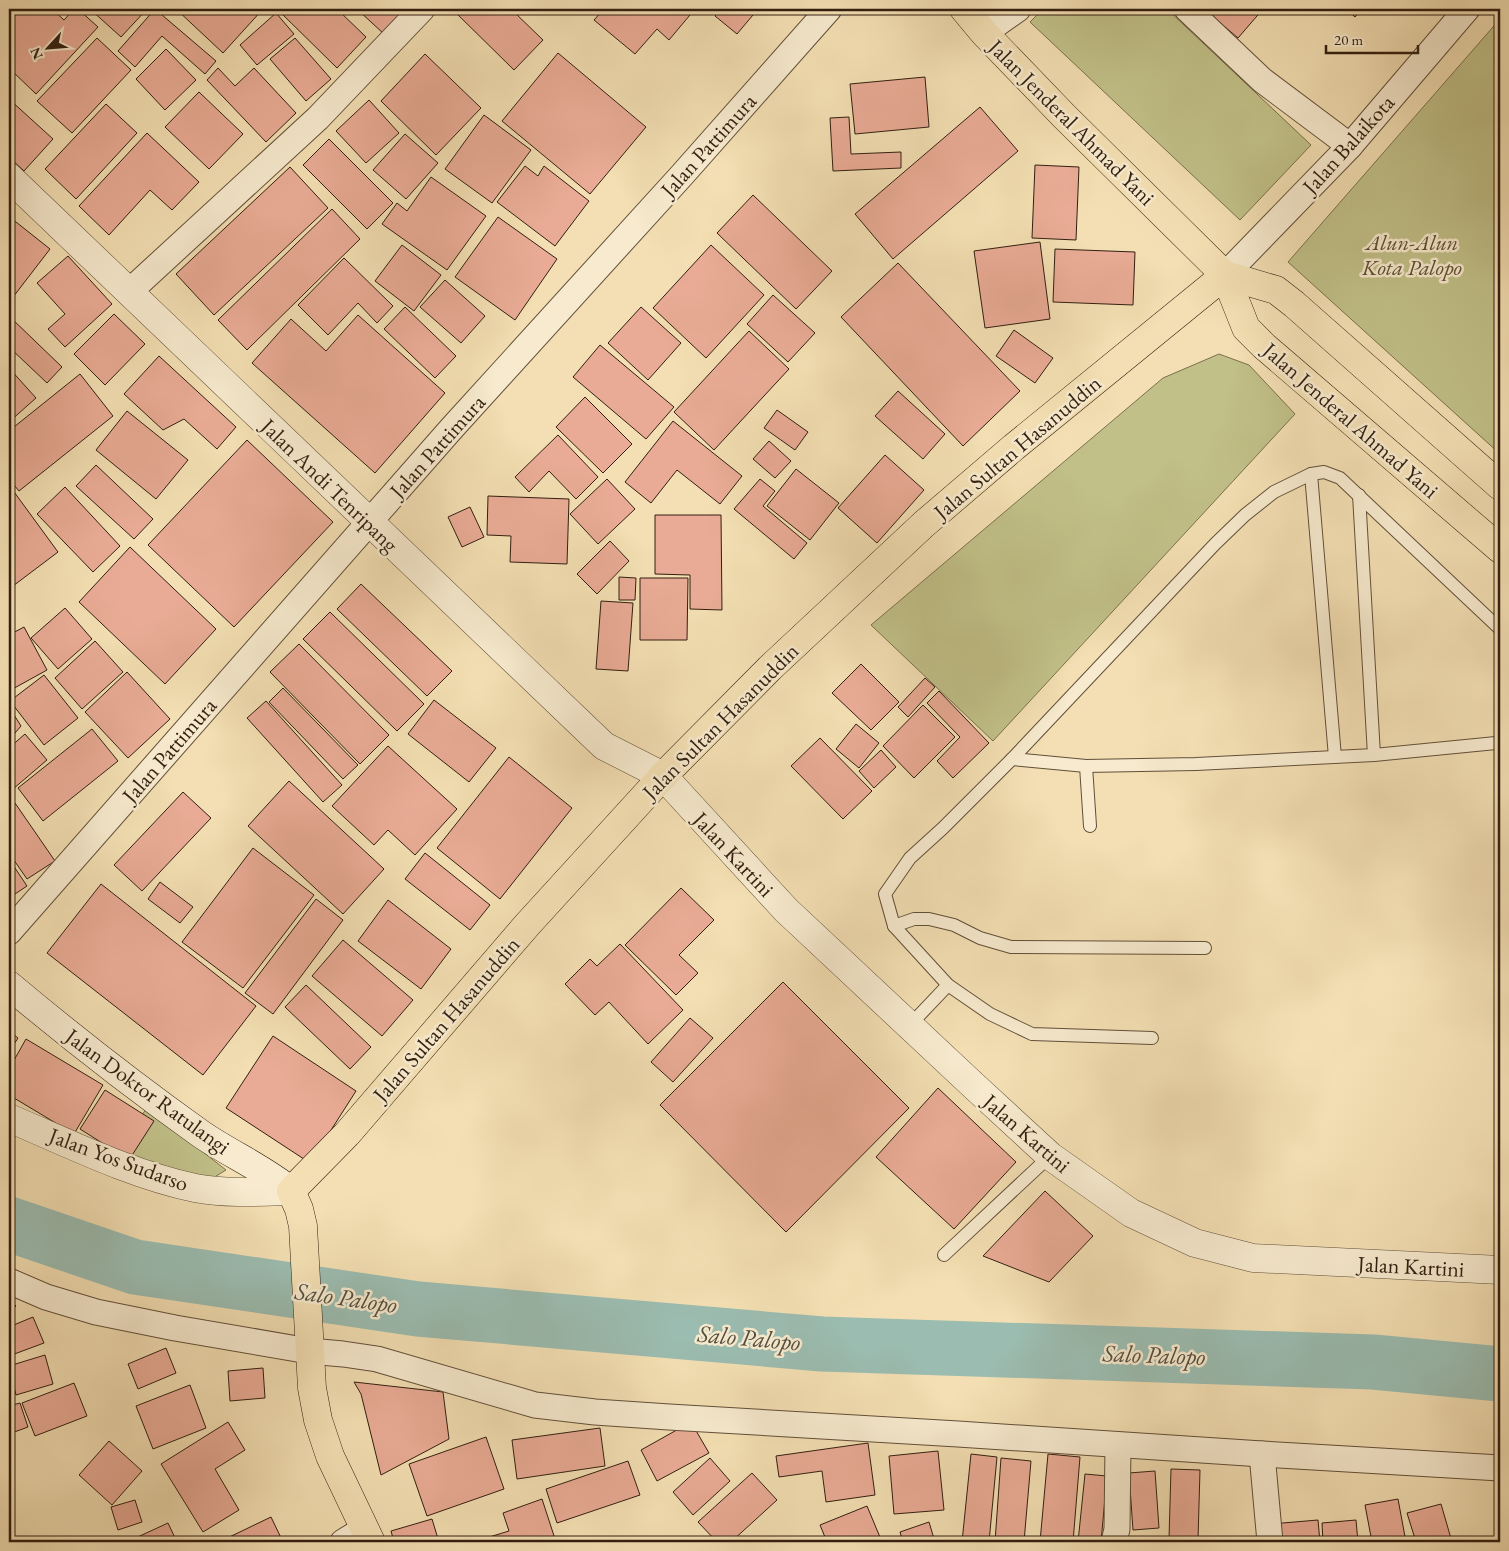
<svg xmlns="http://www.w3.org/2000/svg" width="1509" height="1551" font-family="'EB Garamond',serif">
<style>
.green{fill:#c1c088;stroke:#7a704c}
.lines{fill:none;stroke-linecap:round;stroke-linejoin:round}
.river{stroke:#9bbcb0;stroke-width:55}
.building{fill:#e9ab95;stroke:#321f10}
.service-casing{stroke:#624f39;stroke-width:14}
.minor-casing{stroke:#624f39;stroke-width:27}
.tertiary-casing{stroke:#624f39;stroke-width:29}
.secondary-casing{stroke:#321f10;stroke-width:29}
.trunk-casing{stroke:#321f10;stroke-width:29}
.service{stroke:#f7eace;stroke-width:12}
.minor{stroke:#f7eace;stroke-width:25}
.tertiary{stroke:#f7eace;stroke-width:28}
.secondary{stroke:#f7eace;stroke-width:28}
.trunk{stroke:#f3dfb3;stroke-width:28}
.labels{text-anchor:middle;stroke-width:5;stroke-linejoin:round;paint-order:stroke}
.street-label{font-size:22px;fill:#321f10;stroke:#f7eace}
.park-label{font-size:22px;font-style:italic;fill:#5d4f34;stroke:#f7eace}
.water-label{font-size:24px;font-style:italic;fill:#524e40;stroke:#f7eace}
</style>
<rect width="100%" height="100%" fill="#f3dfb3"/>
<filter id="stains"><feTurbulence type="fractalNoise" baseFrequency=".004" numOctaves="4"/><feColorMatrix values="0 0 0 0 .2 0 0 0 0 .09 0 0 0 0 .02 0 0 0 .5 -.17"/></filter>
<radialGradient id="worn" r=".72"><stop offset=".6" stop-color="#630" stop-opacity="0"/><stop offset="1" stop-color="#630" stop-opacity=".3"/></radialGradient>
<g class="green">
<polygon points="1043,9 1167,9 1311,145 1240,220 1030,22"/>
<polygon points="1500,19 1500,454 1288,262"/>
<polygon points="1219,354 1249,365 1295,414 993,741 871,625 1163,378"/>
<polygon points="147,1108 226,1170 208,1181 112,1155"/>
</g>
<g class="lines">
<polyline class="river" points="9,1224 135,1267 418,1309 822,1344 1373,1362 1500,1374"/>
</g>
<g class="building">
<polygon points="9,9 52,9 64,20 74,9 78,9 98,27 36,94 9,68"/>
<polygon points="90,9 147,9 121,37"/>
<polygon points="155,9 216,61 205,74 162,36 135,67 118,51"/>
<polygon points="176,9 263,9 223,53"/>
<polygon points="277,9 337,9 366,37 337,68"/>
<polygon points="359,9 408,9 384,34 358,10"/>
<polygon points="452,9 511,9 543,40 514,70"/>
<polygon points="601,9 695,9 669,40 657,29 635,54 594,20 603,10"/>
<polygon points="721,9 758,9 737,34 715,16"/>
<polygon points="1204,9 1263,9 1238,38"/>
<polygon points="1346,9 1362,9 1355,17"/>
<polygon points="276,13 294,34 257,65 240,45"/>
<polygon points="97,38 131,70 72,133 37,101"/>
<polygon points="295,38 331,79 306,101 270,59"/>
<polygon points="166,49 196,80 165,110 136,79"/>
<polygon points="558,53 646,127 590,194 502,121"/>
<polygon points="425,54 481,108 436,155 381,101"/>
<polygon points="218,68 235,86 254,68 296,113 266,142 207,80"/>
<polygon points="925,77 929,127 855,134 850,84"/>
<polygon points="199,92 243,134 209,169 165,127"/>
<polygon points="9,99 53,139 24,171 9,157"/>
<polygon points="369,100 399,133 366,163 336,131"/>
<polygon points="106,104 137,133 76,199 45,169"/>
<polygon points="980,107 1018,151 893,259 855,214"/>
<polygon points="484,115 531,150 492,203 445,169"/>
<polygon points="849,117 851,154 901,152 901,168 833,171 830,118"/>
<polygon points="147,133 199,182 172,210 150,190 109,235 79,206"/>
<polygon points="405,134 438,163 406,199 373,170"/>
<polygon points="329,139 393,203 367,229 303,165"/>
<polygon points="1035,165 1079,167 1076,240 1032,238"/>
<polygon points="525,166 538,176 544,166 589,201 555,246 497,202"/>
<polygon points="290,167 328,208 214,315 176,274"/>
<polygon points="431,177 486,216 447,270 382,224 397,203 407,211"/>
<polygon points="753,195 832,271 796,309 717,233"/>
<polygon points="332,209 360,239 247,350 218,320"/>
<polygon points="498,217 557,259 515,320 455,277"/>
<polygon points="11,218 50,249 10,301 9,220"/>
<polygon points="1040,242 1050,319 985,328 974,251"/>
<polygon points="402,245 441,275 414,311 375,281"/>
<polygon points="711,245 764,295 706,358 653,308"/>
<polygon points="1055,249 1135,252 1133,305 1053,302"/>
<polygon points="68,256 112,304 65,347 48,329 65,314 37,283"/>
<polygon points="344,258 393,306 377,323 358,303 328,335 298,305"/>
<polygon points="898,263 1020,391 963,446 841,317"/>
<polygon points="445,280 485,316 461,343 420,307"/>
<polygon points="773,295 815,333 788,362 747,324"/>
<polygon points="405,307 456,356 435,378 384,329"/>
<polygon points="641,307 681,343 648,380 608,343"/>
<polygon points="114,314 145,344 105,385 74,354"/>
<polygon points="358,315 445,393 375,473 252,363 291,319 326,351"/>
<polygon points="9,316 62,367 47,383 9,347"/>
<polygon points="1014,330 1053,358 1035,383 996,356"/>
<polygon points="749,331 789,369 714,450 674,412"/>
<polygon points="600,345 674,407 646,439 573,377"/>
<polygon points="159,356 236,427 217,449 184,419 163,430 124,394"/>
<polygon points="9,368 36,398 9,422"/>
<polygon points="80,374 113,416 19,491 9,479 9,431"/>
<polygon points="898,391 945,434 923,459 875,416"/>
<polygon points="585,397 632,444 603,473 556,427"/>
<polygon points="777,410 808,432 795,450 764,428"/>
<polygon points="127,411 188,460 156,499 96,450"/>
<polygon points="673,421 742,476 720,504 677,470 651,503 625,482"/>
<polygon points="558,435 598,477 576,499 549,471 529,492 515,477"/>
<polygon points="247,440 333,522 234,627 148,545"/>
<polygon points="769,441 791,461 775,478 753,459"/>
<polygon points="885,455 924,490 877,543 838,508"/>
<polygon points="96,465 153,519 134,539 76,486"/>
<polygon points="796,469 839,503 810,540 767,506"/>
<polygon points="607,479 635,509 598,544 570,514"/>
<polygon points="760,479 775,491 763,506 807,543 794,559 734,509"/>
<polygon points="9,485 58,552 9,589"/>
<polygon points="65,487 120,546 93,572 37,514"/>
<polygon points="488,496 569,499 567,564 510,562 511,536 487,535"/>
<polygon points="470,507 484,537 462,547 448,517"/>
<polygon points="655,515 721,515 722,610 690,609 690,575 655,574"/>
<polygon points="610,541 629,561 597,594 577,574"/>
<polygon points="130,547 216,629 165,684 79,602"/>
<polygon points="619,577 636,578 635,600 619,600"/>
<polygon points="640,578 688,578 687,640 640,640"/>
<polygon points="361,584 452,671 427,696 337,609"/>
<polygon points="601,601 633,603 628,671 596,669"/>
<polygon points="65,608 92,639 58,669 31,638"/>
<polygon points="330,612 424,704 397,731 303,639"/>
<polygon points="24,627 47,670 9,691 9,635"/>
<polygon points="95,641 123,672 82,709 55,678"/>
<polygon points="299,644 389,735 360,764 270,672"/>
<polygon points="861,664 899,702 871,730 832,693"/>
<polygon points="127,672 170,719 128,758 85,712"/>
<polygon points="44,675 78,718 44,745 10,701"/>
<polygon points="925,678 935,687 908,717 898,707"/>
<polygon points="283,688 358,765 343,779 269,702"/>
<polygon points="939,691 989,743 953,778 937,761 960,737 927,703"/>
<polygon points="434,700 496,748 469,782 408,734"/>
<polygon points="266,701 342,785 323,802 247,718"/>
<polygon points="923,705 955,737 914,778 883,746"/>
<polygon points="9,707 21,726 9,740"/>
<polygon points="856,724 879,743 859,768 836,749"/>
<polygon points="92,729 118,761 43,821 18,788"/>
<polygon points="25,734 47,760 13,789 9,784 9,748"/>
<polygon points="820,738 872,791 843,819 791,766"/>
<polygon points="388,746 457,809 415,855 388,830 374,845 332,806"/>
<polygon points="881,750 896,767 874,788 859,771"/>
<polygon points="509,757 572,808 500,899 437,848"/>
<polygon points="289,781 384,869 343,914 248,826"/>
<polygon points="183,792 211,818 142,891 114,865"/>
<polygon points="15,803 55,861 27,879 9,853 9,807"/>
<polygon points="253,848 314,895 243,988 182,942"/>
<polygon points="425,853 490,905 470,930 405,879"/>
<polygon points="9,859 27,886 9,898"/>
<polygon points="160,882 193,907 180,923 148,899"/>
<polygon points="101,884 256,1006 203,1075 47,953"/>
<polygon points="681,888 714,920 679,955 698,973 676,995 625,945"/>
<polygon points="316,899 343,920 273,1014 245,993"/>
<polygon points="388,900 451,949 421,989 358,941"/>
<polygon points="343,940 413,1000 382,1036 312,976"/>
<polygon points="620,944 683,1010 648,1044 609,1002 595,1015 565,984 590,959 597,966"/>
<polygon points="783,982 909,1108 786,1232 660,1105"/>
<polygon points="306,985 371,1047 350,1069 285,1007"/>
<polygon points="690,1018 713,1038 673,1082 651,1062"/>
<polygon points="9,1031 18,1038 9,1052"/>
<polygon points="273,1036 356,1091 310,1163 226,1108"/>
<polygon points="26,1039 103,1085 74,1134 9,1095 9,1069"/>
<polygon points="938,1088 1016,1162 954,1229 876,1157"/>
<polygon points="105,1090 154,1121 129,1160 80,1129"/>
<polygon points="1045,1191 1093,1236 1049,1282 983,1256"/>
<polygon points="9,1299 16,1306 9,1313"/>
<polygon points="33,1317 44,1343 9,1356 9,1327"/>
<polygon points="166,1348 176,1373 138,1389 128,1364"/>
<polygon points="45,1355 53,1384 16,1395 9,1366"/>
<polygon points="263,1368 265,1398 230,1401 228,1371"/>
<polygon points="354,1382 443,1392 449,1439 381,1475 361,1394"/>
<polygon points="74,1383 87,1416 35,1436 22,1403"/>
<polygon points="190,1385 206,1428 153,1449 136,1406"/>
<polygon points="20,1403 28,1427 9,1434 9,1406"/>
<polygon points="228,1422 245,1450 215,1469 239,1510 203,1532 161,1464"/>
<polygon points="691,1422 709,1453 657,1481 641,1450"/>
<polygon points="600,1428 605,1466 517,1479 512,1440"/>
<polygon points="486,1437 504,1489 427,1516 409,1464"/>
<polygon points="109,1441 142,1471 112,1505 79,1475"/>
<polygon points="868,1443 875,1495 826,1502 822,1471 779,1477 776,1456"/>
<polygon points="938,1451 944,1510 894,1514 889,1456"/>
<polygon points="971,1454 997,1457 989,1542 962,1542"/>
<polygon points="1048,1454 1080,1457 1073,1542 1040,1542"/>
<polygon points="710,1458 730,1481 693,1515 673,1492"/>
<polygon points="1001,1458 1031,1461 1024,1542 995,1542"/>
<polygon points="628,1461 640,1495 557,1523 546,1489"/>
<polygon points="1171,1469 1200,1470 1198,1540 1169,1539"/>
<polygon points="1155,1471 1159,1528 1133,1530 1129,1473"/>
<polygon points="752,1473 777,1500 731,1542 717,1542 698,1522"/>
<polygon points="1085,1474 1107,1476 1101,1542 1078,1542"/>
<polygon points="542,1499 556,1542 488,1542 486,1538 509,1531 503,1513"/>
<polygon points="1398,1499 1406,1542 1372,1542 1365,1505"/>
<polygon points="135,1500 142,1522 118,1530 111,1507"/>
<polygon points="1441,1504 1452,1542 1416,1542 1407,1513"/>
<polygon points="867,1506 882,1542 827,1542 820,1525"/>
<polygon points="271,1517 283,1542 219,1542"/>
<polygon points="432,1519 439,1542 394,1542 391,1531"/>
<polygon points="1318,1520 1320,1542 1273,1542 1271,1524"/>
<polygon points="1356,1520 1358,1542 1323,1542 1322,1523"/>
<polygon points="929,1522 935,1542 903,1542 900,1532"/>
<polygon points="168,1523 177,1542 127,1542 142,1535"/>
</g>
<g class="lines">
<g class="service-casing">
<g id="service">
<polyline points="1311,474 1335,757"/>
<polyline points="1359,495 1374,755"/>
<polyline points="1012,759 1086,766 1196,764 1374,755 1496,743"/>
<polyline points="1086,766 1090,826"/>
<polyline points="894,926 914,919 929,919 954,925 980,938 1011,947 1205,948"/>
<polyline points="910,1025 948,985"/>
<polyline points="1152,1038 1032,1034 990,1014 948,985 894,926 885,894 910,858 943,828 1012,759 1215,544 1245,515 1274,492 1311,474 1324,472 1340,478 1500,629"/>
<polyline points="944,1255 1050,1156"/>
</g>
</g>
<g class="minor-casing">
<g id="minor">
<polyline points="1187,9 1262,80 1350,146"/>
<polyline points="984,33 1018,9"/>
<polyline points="1225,275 1350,146 1467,9"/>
<polyline points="130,291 318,118 422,9"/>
<polyline points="9,932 452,428 682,175 829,9"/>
<polyline points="9,1281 46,1297 96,1312 175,1328 309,1351 343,1354 377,1359 535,1405 595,1412 669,1417 958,1434 1262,1454 1500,1468"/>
<polyline points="1262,1454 1270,1542"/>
<polyline points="343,1542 364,1529"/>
<polyline points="1114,1542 1117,1529 1118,1445"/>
</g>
</g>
<g class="tertiary-casing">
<g id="tertiary">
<polyline points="9,177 604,746 663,776 786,910 974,1086 1050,1156 1131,1213 1195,1243 1253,1258 1500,1270"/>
<path d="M9 1118C68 1143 132 1175 195 1188 227 1194 259 1192 291 1191"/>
</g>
</g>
<g class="secondary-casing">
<path id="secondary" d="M9 985C71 1037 135 1087 201 1134 230 1154 263 1168 291 1191"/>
</g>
<g class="trunk-casing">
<g id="trunk">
<polyline points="964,9 984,33 1064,116 1225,275 1246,328 1264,346 1500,549"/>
<polyline points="1225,275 1276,290 1294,304 1500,486"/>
<polyline points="371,1542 330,1456 318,1420 312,1388 303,1226 299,1209 291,1191 347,1134 527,925 663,776 770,668 924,524 1014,447 1225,275"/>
</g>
</g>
<use href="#service" class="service"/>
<use href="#minor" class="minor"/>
<use href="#tertiary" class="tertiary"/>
<use href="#secondary" class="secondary"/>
<use href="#trunk" class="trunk"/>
</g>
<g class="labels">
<g class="street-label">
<text transform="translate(1072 122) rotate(45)" y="8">Jalan Jenderal Ahmad Yani</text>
<text transform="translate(1348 144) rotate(-48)" y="8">Jalan Balaikota</text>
<text transform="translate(708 145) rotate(-48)" y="8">Jalan Pattimura</text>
<text transform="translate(1351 420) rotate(41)" y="8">Jalan Jenderal Ahmad Yani</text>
<text transform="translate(437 446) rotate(-48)" y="8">Jalan Pattimura</text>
<text transform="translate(1017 447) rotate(-40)" y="8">Jalan Sultan Hasanuddin</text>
<text transform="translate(330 485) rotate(44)" y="8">Jalan Andi Tenripang</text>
<text transform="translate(720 721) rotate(-45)" y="8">Jalan Sultan Hasanuddin</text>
<text transform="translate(169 750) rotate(-49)" y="8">Jalan Pattimura</text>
<text transform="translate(734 854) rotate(47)" y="8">Jalan Kartini</text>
<text transform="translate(446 1019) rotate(-49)" y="8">Jalan Sultan Hasanuddin</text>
<text transform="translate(148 1091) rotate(36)" y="8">Jalan Doktor Ratulangi</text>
<text transform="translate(1027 1133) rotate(41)" y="8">Jalan Kartini</text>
<text transform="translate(119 1159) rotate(20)" y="8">Jalan Yos Sudarso</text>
<text transform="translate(1411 1266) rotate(3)" y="8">Jalan Kartini</text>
</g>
<g class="park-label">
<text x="1412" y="250">Alun-Alun<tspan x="1412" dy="25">Kota Palopo</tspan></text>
</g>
<g class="water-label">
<text transform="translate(346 1298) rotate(8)" y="8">Salo Palopo</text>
<text transform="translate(749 1338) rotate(5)" y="8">Salo Palopo</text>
<text transform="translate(1154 1355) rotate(2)" y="8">Salo Palopo</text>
</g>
</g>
<rect width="1509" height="1551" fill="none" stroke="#f3dfb3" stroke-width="30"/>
<rect x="10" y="10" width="1489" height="1531" fill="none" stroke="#321f10" stroke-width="2.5"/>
<rect x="15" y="15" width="1479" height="1521" fill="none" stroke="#321f10"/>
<g transform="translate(48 48) rotate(244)" stroke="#f7eace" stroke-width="4" paint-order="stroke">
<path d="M0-4L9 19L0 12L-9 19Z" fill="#321f10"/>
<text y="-8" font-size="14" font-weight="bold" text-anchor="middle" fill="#321f10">N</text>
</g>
<path d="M1326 45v8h92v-8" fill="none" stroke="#321f10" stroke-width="2.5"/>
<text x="1334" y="45" font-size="15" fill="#321f10" stroke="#f7eace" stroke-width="4" paint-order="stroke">20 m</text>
<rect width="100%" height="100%" filter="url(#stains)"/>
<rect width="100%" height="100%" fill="url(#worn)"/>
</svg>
